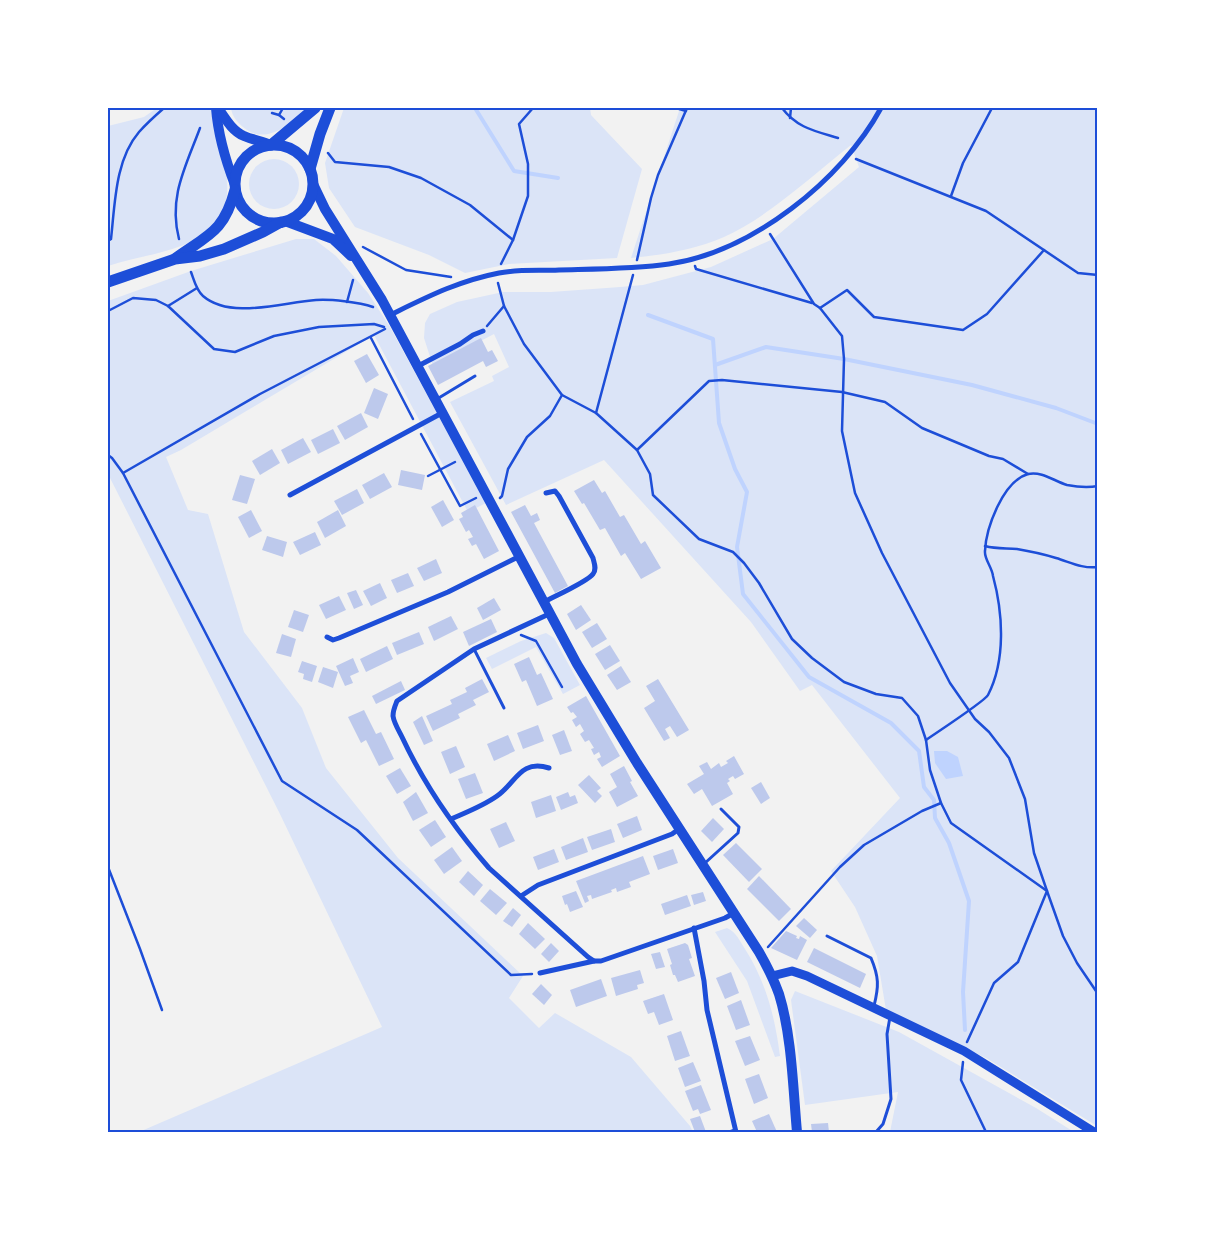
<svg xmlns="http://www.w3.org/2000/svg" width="1205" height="1240" font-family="'PT Sans Narrow',sans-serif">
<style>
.green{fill:#dbe4f7}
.water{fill:#bfd3fe}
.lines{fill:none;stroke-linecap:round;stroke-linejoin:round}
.stream{stroke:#bfd3fe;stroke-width:4}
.building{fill:#bdc9ec}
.path{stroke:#1d4ed8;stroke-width:2.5}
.service{stroke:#1d4ed8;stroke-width:3}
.minor{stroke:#1d4ed8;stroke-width:5}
.tertiary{stroke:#1d4ed8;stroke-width:9}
.secondary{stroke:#1d4ed8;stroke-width:10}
.trunk{stroke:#1d4ed8;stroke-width:11}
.neatline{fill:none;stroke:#1d4ed8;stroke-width:2}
</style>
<rect width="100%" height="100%" fill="#f2f2f2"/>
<g class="green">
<path d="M157 108H215C220 135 231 176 226 202 223 221 198 240 181 246 157 255 132 258 108 266V126L144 117Z"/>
<path d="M231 108H309C291 123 266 147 243 127 237 122 232 116 231 108Z"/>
<polygon points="344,108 590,108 591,115 642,169 617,258 509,264 465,273 429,255 355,227 329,188 325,163"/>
<path d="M680 108H1097V1126L986 1058 886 1010 877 956 855 907 831 871 900 798 812 685 800 691 751 622 604 460 506 505 450 402 494 381 492 376 509 367 494 334 433 366 424 338 425 323 430 314 457 302 503 292H551L620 287 643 285 711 267 773 239 859 167 851 145C813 175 767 218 724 237 694 250 662 255 631 258Z"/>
<circle cx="274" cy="184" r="25"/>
<polygon points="296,239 314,239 336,256 368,293 390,327 486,503 468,512 374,335 181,450 166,457 188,510 208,514 244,632 302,708 326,768 398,858 523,976 509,998 539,1028 555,1013 631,1057 690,1126 693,1132 139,1132 382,1027 279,812 108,474 108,301 191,271"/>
<polygon points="546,633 554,638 580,685 563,694 536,647 492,669 486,658 521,641"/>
<path d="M727 928C736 932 740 941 745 949 766 982 775 1017 780 1056L775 1057 747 981 715 932Z"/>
<polygon points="795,991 899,1032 1036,1108 1074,1132 890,1132 898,1092 805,1105 791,1000"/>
</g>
<polygon class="water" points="934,751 947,751 958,757 963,776 946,779 935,763"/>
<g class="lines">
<g class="stream">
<polyline points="475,108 514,171 558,178"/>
<polyline points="648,315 713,339 719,423 735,469 747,492 737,547 743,594 809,677 891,723 919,751 924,787 934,800 935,818 949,843 969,901 963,992 965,1030"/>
<polyline points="715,365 766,347 844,359 972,385 1056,408 1098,424"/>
</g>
</g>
<g class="building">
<polygon points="481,338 488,352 492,350 498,361 486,367 483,361 438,385 428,366"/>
<polygon points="367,354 379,375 366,383 354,361"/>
<polygon points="374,388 388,394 378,419 364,413"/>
<polygon points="361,413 368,427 345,440 337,426"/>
<polygon points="333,429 340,443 318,454 311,440"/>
<polygon points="303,438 311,452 288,464 281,450"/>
<polygon points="272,449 280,463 260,475 252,461"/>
<polygon points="401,470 425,475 422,490 398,485"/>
<polygon points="384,473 392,487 370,499 362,485"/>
<polygon points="240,475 255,479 247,504 232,500"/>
<polygon points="594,480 602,493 605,491 620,517 624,515 641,544 645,541 661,568 641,579 625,553 621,556 605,528 600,530 584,503 582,504 574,491"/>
<polygon points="357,489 364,503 342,515 334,501"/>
<polygon points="443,500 454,520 442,527 431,507"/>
<polygon points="475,505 499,551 484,559 476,544 472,546 468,539 473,537 469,530 466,532 459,519 463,517 461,513"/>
<polygon points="525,505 531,516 537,513 540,520 534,523 568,586 555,593 511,512"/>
<polygon points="251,510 262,531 249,538 238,517"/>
<polygon points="338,510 346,526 325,538 317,522"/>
<polygon points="315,532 321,545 300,555 293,542"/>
<polygon points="267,536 287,542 283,557 262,550"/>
<polygon points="436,559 442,573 424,581 417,568"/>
<polygon points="408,573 414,586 397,593 391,580"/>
<polygon points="380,583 387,598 371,606 363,591"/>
<polygon points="356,590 363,605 354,609 347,593"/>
<polygon points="339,596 346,610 326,619 319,605"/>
<polygon points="494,598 501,610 483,620 477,608"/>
<polygon points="581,605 591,620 576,630 567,614"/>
<polygon points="294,610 309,615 303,632 288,627"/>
<polygon points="451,616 458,629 434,641 428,627"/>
<polygon points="491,619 497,632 469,646 463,632"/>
<polygon points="597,623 607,639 592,648 582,632"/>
<polygon points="419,632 424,644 397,655 392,643"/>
<polygon points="282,634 296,639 291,657 276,653"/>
<polygon points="610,645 620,661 605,670 595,654"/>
<polygon points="387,646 393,659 366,672 360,659"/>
<polygon points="529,657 537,675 541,673 553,699 537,706 526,680 522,682 514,664"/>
<polygon points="353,658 359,672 350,676 353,683 345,686 336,666"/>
<polygon points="302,661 317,666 312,682 303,679 304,674 298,672"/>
<polygon points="621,666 631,682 617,690 607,675"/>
<polygon points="323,667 338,672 333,688 318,682"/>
<polygon points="482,679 489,692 473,700 476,705 458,714 460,718 433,731 426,716 452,704 450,700 467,692 465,688"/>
<polygon points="658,679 689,730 677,737 670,726 665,729 670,738 664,741 644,708 655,701 646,686"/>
<polygon points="401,681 405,690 376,704 372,696"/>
<polygon points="586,696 620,756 602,767 597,759 601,757 599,752 594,755 591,749 594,748 589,740 585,742 580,734 584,731 580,724 576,727 572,720 577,717 573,712 571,713 567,707"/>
<polygon points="364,710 376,734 381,732 394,759 379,766 366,740 361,743 348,717"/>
<polygon points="422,716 433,741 424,745 413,722"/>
<polygon points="538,725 544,741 523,749 517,733"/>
<polygon points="564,730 572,751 560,755 552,735"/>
<polygon points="508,735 515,751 494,761 487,744"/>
<polygon points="456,746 465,767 450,774 441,752"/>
<polygon points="734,756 744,774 735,779 733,776 728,779 730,781 727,783 733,794 712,806 702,789 694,794 687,784 704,774 699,766 707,762 711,769 719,763 721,767 728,763 726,761"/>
<polygon points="624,766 632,781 630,782 638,796 617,807 609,792 617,787 610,774"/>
<polygon points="400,768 411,786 397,794 386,776"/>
<polygon points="475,773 483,793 466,799 458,779"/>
<polygon points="589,775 601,788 597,791 602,796 595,803 578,785"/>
<polygon points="761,782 770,798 761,804 751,788"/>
<polygon points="416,792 428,813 413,821 403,802"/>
<polygon points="568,792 570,797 575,795 578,803 561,810 556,797"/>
<polygon points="551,795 556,811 536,818 531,802"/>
<polygon points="637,816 642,830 623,838 617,824"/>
<polygon points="713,818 724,829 712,842 701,831"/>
<polygon points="435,820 446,837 431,847 419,830"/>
<polygon points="506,822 515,841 499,848 490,829"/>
<polygon points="611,829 615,842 592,850 587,837"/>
<polygon points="583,838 588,852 566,860 561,847"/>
<polygon points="736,843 762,869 749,882 723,855"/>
<polygon points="452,847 462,861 444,874 434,860"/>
<polygon points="554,849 559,862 538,870 533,857"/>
<polygon points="673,849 678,863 658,870 653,856"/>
<polygon points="643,856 650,874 629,882 631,887 617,892 616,888 611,890 612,892 592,899 591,895 587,896 589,901 585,903 576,881"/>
<polygon points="468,871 483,885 474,896 459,882"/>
<polygon points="759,876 791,909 779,921 747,889"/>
<polygon points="490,889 507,903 496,915 480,901"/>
<polygon points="576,891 583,907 570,912 567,904 565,905 562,896"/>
<polygon points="703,892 706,901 694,905 691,895"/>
<polygon points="687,895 691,906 665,915 661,904"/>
<polygon points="513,908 521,915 512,927 503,921"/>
<polygon points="804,918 817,930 810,938 796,926"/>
<polygon points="528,923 545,939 535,949 519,934"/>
<polygon points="786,931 797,936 796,938 799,939 800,936 807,940 797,960 771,948"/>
<polygon points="551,943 559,951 549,962 541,954"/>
<polygon points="685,943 688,945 692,958 689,959 695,976 678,982 675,975 673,975 670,965 672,964 667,949"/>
<polygon points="814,948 866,974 860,988 807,962"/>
<polygon points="660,952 665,967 656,969 651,954"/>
<polygon points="640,970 644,983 637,985 638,989 616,996 611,978"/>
<polygon points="731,972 739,993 725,999 716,978"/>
<polygon points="601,979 607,996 576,1007 570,990"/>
<polygon points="541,984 552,995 544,1005 532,994"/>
<polygon points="664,994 673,1020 659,1025 654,1012 648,1014 643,1001"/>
<polygon points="741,1000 750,1025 736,1030 727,1006"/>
<polygon points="681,1031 690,1056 675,1061 667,1036"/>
<polygon points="750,1036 760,1060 745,1066 735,1041"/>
<polygon points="693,1062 701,1081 685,1087 678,1068"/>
<polygon points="759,1074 768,1098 754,1104 745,1079"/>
<polygon points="701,1085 711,1110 700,1114 698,1109 693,1111 685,1091"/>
<polygon points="769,1114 777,1132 757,1132 752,1121"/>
<polygon points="700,1116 706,1132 695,1132 690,1119"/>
<polygon points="828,1123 829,1132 812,1132 811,1124"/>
</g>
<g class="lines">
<g class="path">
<polyline points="676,108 686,111"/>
<path d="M782 108C797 128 815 131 838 138"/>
<polyline points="272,113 279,115 284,119"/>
<polyline points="279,115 283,108"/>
<polyline points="790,118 791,108"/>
<polyline points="328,153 335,162 389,167 421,178 470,205 513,240"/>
<polyline points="856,159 986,211 1078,273 1098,275"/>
<polyline points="951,196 963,163 992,108"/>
<polyline points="770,234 814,304 820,308 842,336 844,359 842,431 855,493 882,553 950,683 975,719 989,732 1009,758 1025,799 1034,853 1047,891 1018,962 994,983 967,1042"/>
<path d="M179 239C168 197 186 166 200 128"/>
<path d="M108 241 111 239C115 204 115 160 139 132 147 123 156 115 164 108"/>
<polyline points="363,247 406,270 451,277"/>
<polyline points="637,260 651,198 658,175 687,108"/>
<polyline points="501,264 513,240 528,196 528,164 519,124 533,108"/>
<polyline points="695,266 696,269 812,303"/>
<path d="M191 272C194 280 196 290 203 296 231 320 283 302 316 300 330 299 359 302 373 307"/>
<polyline points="498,283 504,306 524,344 562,395 596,413 637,450 650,474 653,495 699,539 733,552 744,563 759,583 792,639 812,658 844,682 876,694 902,698 918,716 926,740 930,770 941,803 951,823 1047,891 1063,936 1077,963 1098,994"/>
<polyline points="347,302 353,280"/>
<polyline points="168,306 197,288"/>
<polyline points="820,308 847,290 874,317 963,330 987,314 1044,250"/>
<polyline points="108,311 133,298 156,300 168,306 214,349 235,352 274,336 319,327 374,324 384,327"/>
<polyline points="487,326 504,306"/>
<polyline points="371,338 413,419"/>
<polyline points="596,413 633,275"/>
<polyline points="421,434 460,506 476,498"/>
<polyline points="637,450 709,381 722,380 842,392 885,402 922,428 989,456 1003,459 1028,474"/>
<polyline points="108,455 112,458 123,473 282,781 357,830 511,975 532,974"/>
<polyline points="123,473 260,394 385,329"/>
<polyline points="428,476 455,462"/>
<polyline points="500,498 502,496 508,469 527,437 550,416 562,395"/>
<path d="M985 546C996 549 1006 548 1017 549 1029 551 1043 554 1056 558 1070 562 1082 569 1098 567"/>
<polyline points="521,635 536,641 562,687"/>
<path d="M926 740C936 733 985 701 988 695 1006 660 1003 613 993 576 992 567 984 559 985 551 986 528 1003 481 1028 474 1042 471 1054 481 1067 485 1077 487 1088 488 1098 486"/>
<polyline points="108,867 140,949 162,1010"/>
<polyline points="768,947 840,867 864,845 922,811 941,803"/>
<polyline points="963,1062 961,1080 986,1132"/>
</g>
<g class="service">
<polyline points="437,399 475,376"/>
<polyline points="474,649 504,708"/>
<polyline points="705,863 738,833 739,827 721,809"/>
<path d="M827 936 871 958C879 977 879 986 874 1006"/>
<polyline points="729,1132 735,1130"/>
<polyline points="876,1132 883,1124 891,1099 887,1034 890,1017"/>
</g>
<g class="minor">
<path d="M390 315C427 297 458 281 499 273 519 269 539 271 559 270 595 269 634 269 669 264 752 252 842 180 881 108"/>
<polyline points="418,366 460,344 473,335 483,331"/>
<polyline points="290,495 442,413"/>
<path d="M544 602C555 596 587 582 593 574 597 569 594 563 593 558L559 496 555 491 546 493"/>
<path d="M549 614 474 649 397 701C395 706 393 710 393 716 394 723 399 731 402 737 424 784 455 829 489 868L588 957 594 961H601L725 918 734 913"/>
<polyline points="327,637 333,640 339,638 448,592 518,557"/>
<path d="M451 819C467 812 483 806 497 796 516 783 520 759 549 768"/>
<polyline points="521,896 538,885 672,834 679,829"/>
<polyline points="694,928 704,981 707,1010 736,1132"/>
<polyline points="540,973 594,961"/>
</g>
<polyline class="tertiary" points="772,976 792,971 807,976 964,1051 1094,1132"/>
<g class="secondary">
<path d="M216 108C218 135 225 159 235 185"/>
<path d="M218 108C225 118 232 131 244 136 253 140 262 141 271 145"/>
<path d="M313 184 325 209 382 300 577 664 637 763 759 952C767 966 774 980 779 994 792 1036 793 1089 797 1132"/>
<polyline points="285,221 333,239 351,256"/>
</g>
<g class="trunk">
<polyline points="271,145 315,108"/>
<circle cx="274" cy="184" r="39"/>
<polyline points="310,169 320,134 330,108"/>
<path d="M176 258C208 235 224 232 235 190"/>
<polyline points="108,282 175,259 200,256 224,249 263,232 281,222"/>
</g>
</g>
<rect width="1205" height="1240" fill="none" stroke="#ffffff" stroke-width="218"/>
<rect x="109" y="109" width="987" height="1022" class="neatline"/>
</svg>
